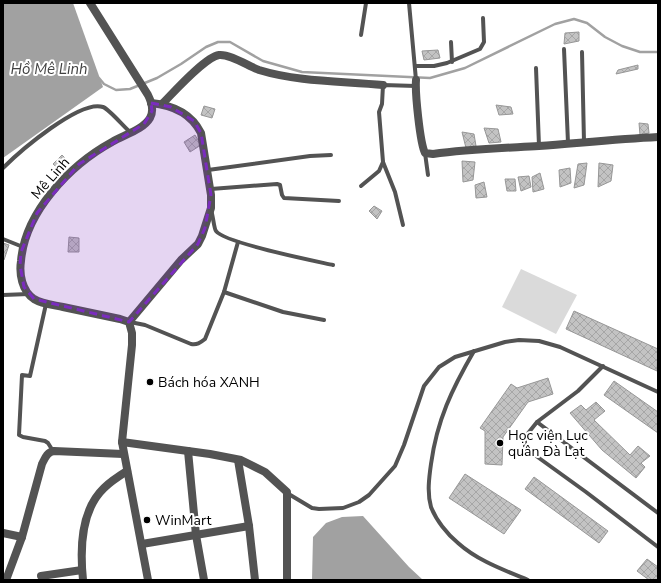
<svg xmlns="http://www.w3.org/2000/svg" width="661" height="583" font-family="'Nunito Sans',sans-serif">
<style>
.grass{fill:#dadada}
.water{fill:#a1a1a1}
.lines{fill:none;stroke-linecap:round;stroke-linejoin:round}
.stream{stroke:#a1a1a1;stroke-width:2.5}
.building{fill:url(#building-cross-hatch);stroke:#979797}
.service{stroke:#535353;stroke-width:4}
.minor{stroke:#535353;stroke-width:8}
.tertiary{stroke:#535353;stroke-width:8}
.marked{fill:#7b2cbf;fill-opacity:0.2;stroke:#7b2cbf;stroke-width:3;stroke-dasharray:8 5;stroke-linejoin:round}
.poi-dot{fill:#000;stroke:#fff;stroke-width:1.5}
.labels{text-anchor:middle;stroke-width:4;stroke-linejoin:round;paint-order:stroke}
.street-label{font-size:14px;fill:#000;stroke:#fff}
.poi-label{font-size:14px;fill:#000;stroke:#fff;text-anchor:start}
.water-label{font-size:15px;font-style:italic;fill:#424242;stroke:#fff}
</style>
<defs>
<pattern id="building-cross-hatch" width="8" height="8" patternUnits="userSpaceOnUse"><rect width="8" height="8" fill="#c3c3c3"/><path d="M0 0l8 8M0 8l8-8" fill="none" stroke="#a6a6a6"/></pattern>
</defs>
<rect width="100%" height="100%" fill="#fff"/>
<polygon class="grass" points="521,269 577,295 556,334 502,307"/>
<g class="water">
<polygon points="3,3 73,3 103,87 3,158"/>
<polygon points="363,516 409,567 423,580 312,580 313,537 326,523 342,517"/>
</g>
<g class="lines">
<polyline class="stream" points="99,78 104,84 116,90 130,89 157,78 181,64 206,47 218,42 230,42 263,61 302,72 430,78 465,68 555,24 574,19 587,23 605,37 622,46 640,52 658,52"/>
</g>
<g class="building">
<polygon points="579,32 579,41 564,44 565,33"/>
<polygon points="438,50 440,58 424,60 422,51"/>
<polygon points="638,65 638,69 616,74 618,70"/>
<polygon points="496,105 511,107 513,114 499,115"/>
<polygon points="204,106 215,109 212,118 201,115"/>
<polygon points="639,123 648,124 649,133 640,135"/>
<polygon points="484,128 498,129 501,142 489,143"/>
<polygon points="462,132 474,134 476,146 466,148"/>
<polygon points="195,135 201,145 190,152 184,142"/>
<polygon points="62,155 68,161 60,170 53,164"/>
<polygon points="462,161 475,162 473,180 463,182"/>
<polygon points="587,163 584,185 574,188 578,164"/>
<polygon points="599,163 613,165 611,181 598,187"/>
<polygon points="570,168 571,183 560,187 559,170"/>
<polygon points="540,173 544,189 533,192 532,177"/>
<polygon points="529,176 531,187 521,191 518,177"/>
<polygon points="505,179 515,179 516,191 507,191"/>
<polygon points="484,182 487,197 476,198 475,185"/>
<polygon points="374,206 382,211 377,219 369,211"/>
<polygon points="69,237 79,238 79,252 68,252"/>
<polygon points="3,243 9,245 4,260 3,259"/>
<polygon points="574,311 658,349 657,371 566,329"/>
<polygon points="548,378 553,394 528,402 503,437 502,465 485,464 485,431 480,428 511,384 517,388"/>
<polygon points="614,381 658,412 658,433 604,395"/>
<polygon points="596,402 605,411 594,420 630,455 638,446 650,456 641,463 645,467 636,478 602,450 570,413 581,405 586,410"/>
<polygon points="465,474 521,510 504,534 449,498"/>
<polygon points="534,477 608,531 599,543 525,489"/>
<polygon points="647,559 658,567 658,580 649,580 637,571"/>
</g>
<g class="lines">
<g class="service">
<polyline points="409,3 416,80"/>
<polyline points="361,35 366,3"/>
<polyline points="451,42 452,62"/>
<polyline points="564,49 568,143"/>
<polyline points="582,52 584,142"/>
<polyline points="415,66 434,66 447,63 480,49 484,42 483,18"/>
<polyline points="536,68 539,146"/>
<polyline points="425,153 428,175"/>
<polyline points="383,162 395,192 403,225"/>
<path d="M3 168C19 152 80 99 103 107 109 109 124 127 130 132"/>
<polyline points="208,170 310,156 331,155"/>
<polyline points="361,186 379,171 383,162 379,112 382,104 383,85 416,86"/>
<polyline points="211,189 277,184 280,185 282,195 284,198 339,201"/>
<path d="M211 210C213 215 214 229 216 231 224 243 315 261 333 265"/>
<polyline points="3,239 23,247"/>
<polyline points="224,292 283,312 324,320"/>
<polyline points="3,295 29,294"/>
<polyline points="46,304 30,376 22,375 19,435 23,437 45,441 48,443 53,451"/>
<path d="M130 322 145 325 191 344C197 345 200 343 205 339L224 292 238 242"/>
<path d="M474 351C452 389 437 420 431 464 429 478 427 493 431 507 436 520 447 534 458 543 478 561 504 570 528 580"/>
<polyline points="537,422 578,391 603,366"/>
<polyline points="287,493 312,508 319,509 343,508 359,502 369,495 395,466 404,445 424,386 439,367 455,357 505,342 519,340 539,341 560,347 658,392"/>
<polyline points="658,513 537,422 525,437 525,447 532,453 586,492 658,547"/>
</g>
<g class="minor">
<path d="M416 80C415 93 420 143 425 153L433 154C468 149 504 148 539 146 579 143 618 139 658 137"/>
<path d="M162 104C173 93 205 57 219 55 231 54 248 66 259 70 298 82 342 81 383 85"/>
<path d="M129 322 181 260 198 244 202 236 211 208V195L201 133C191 113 172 105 151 103"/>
<polyline points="122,442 210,454 241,460 265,472 287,492 287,580"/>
<polyline points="188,451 196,535 204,580"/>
<polyline points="238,460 249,526 255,580"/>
<polyline points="3,533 22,537"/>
<polyline points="142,544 249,526"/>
<polyline points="41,576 82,570"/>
<path d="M6 580 22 537 42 464C45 458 47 452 54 451L123 454"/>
<path d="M83 580C80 550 80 511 104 488 111 481 119 476 127 471"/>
</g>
<path class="tertiary" d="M90 3 148 95C151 101 154 111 150 118 143 130 123 135 112 142 70 165 25 212 21 261 19 274 22 291 34 299 42 304 54 305 63 307 82 311 101 315 120 319L129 322 132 333V345L122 442 148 580"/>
</g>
<path class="marked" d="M151 103 171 107 194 121 201 133 211 195 205 228 198 244 129 322 34 299 24 287 20 265 21 252 37 213 79 164 144 124 152 111Z"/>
<g class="poi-dot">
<circle cx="150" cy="382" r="4"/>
<circle cx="500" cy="443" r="4"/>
<circle cx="147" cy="520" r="4"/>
</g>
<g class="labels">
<g class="street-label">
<text transform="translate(50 178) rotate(-49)" y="5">Mê Linh</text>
</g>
<g class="poi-label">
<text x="158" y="387">Bách hóa XANH</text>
<text x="508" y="440">Học viện Lục<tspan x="508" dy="16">quân Đà Lạt</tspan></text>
<text x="155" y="525">WinMart</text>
</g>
<g class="water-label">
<text x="49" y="74">Hồ Mê Linh</text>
</g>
</g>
<rect width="661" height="583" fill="none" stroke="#000000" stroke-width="8"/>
</svg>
